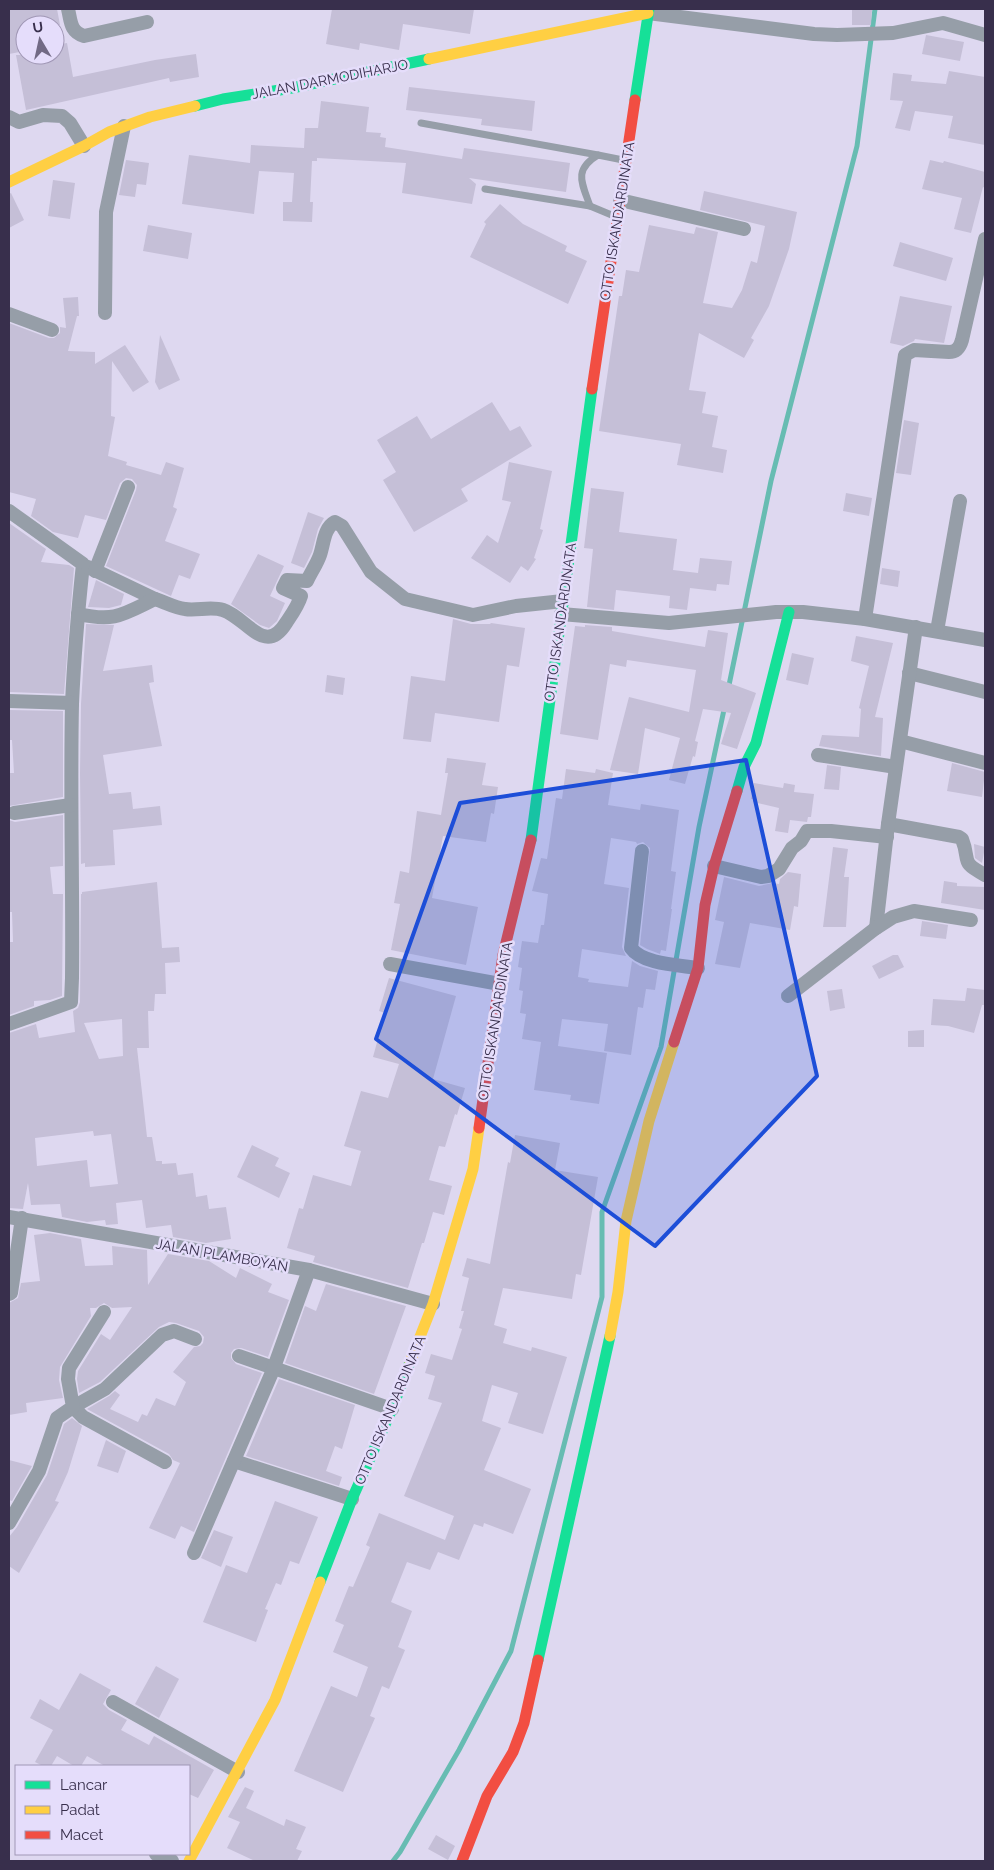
<svg xmlns="http://www.w3.org/2000/svg" width="994" height="1870" font-family="Raleway,sans-serif">
<style>
.lines{fill:none;stroke-linecap:round;stroke-linejoin:round}
.stream{stroke:#67bcb2;stroke-width:5}
.building{fill:#c5bfd7;fill-rule:evenodd}
.lane{stroke:#969ea8;stroke-width:7}
.street{stroke:#969ea8;stroke-width:14}
.fast{stroke:#16e098;stroke-width:11}
.slow{stroke:#ffcf43;stroke-width:11}
.jam{stroke:#f24e42;stroke-width:11}
.marked{fill:#1d4ed8;fill-opacity:0.2;stroke:#1d4ed8;stroke-width:4;stroke-linejoin:round}
.labels{text-anchor:middle;stroke-width:5;stroke-linejoin:round;paint-order:stroke}
.street-label{font-size:14px;fill:#382f4c;stroke:#e5ddfb}
</style>
<rect width="100%" height="100%" fill="#ded8f0"/>
<g class="lines">
<g class="stream">
<polyline points="728,690 771,481 857,146 875,9"/>
<polyline points="393,1861 400,1852 459,1750 511,1651 602,1297 602,1212 661,1047 699,827 725,705"/>
</g>
</g>
<g class="building">
<polygon points="9,9 57,9 60,25 25,25 25,51 9,54"/>
<polygon points="332,9 474,9 470,34 403,24 399,50 360,43 359,50 326,44"/>
<polygon points="852,9 872,9 871,25 852,25"/>
<polygon points="926,35 964,42 960,61 922,54"/>
<polygon points="67,43 73,77 155,60 196,54 199,77 170,82 169,78 26,110 16,55 55,55 55,45"/>
<polygon points="949,71 985,77 985,145 948,138 953,116 915,111 910,131 895,128 903,101 890,100 893,73 912,75 911,81 946,84"/>
<polygon points="409,87 535,101 532,131 481,125 482,119 406,110"/>
<polygon points="321,101 369,107 366,132 381,133 380,137 386,138 385,147 462,159 464,148 570,163 566,192 469,178 476,184 472,204 402,193 406,163 317,158 317,161 312,161 310,202 313,202 312,222 283,221 283,202 292,202 294,173 259,171 254,214 182,204 189,155 250,163 251,145 304,148 305,128 318,128"/>
<polygon points="126,160 149,163 146,185 137,184 135,197 119,195"/>
<polygon points="930,160 943,163 944,161 985,172 985,188 983,187 971,233 954,229 962,198 922,189"/>
<polygon points="53,180 75,183 70,219 48,216"/>
<polygon points="704,191 797,212 789,249 769,306 751,338 754,340 744,358 699,333 689,390 706,392 702,413 718,416 712,447 727,450 723,473 677,465 681,444 599,431 619,296 622,296 626,270 639,272 649,225 694,234 696,227 718,232 703,303 732,308 742,290 751,261 757,263 765,226 700,210"/>
<polygon points="11,193 24,220 9,228 9,194"/>
<polygon points="500,204 523,224 567,246 565,251 587,261 568,304 470,257 486,224 484,222"/>
<polygon points="148,225 192,233 188,259 143,251"/>
<polygon points="900,242 953,258 946,281 893,266"/>
<polygon points="900,296 952,306 944,343 915,339 914,341 903,346 890,343"/>
<polygon points="78,297 79,316 77,316 68,351 95,352 95,364 125,345 149,382 133,392 112,361 111,416 115,417 108,456 127,462 126,465 161,475 166,462 184,468 173,507 177,509 165,541 200,554 190,579 179,575 171,596 106,566 136,490 137,485 132,479 126,478 120,483 106,520 85,515 78,538 53,532 31,516 36,499 9,492 9,323 49,338 54,338 60,333 60,327 66,328 63,298"/>
<polygon points="160,335 180,380 159,390 155,382"/>
<polygon points="492,402 510,431 520,426 532,446 461,489 468,501 414,532 383,480 396,472 377,440 417,416 431,439"/>
<polygon points="904,420 919,423 911,475 896,473"/>
<polygon points="509,462 552,471 540,529 543,530 534,558 536,559 528,571 521,566 510,583 471,558 487,535 498,543 511,502 502,500"/>
<polygon points="591,488 624,492 619,532 677,539 673,570 698,573 700,558 732,561 729,585 717,584 716,591 690,588 687,610 669,608 670,596 616,590 614,610 587,607 593,549 584,548"/>
<polygon points="846,493 872,498 869,516 843,511"/>
<polygon points="308,512 324,518 318,529 312,552 304,568 291,563"/>
<polygon points="9,523 46,549 41,562 69,565 74,568 64,694 9,692"/>
<polygon points="258,554 284,566 270,596 285,603 277,621 269,628 260,625 231,604"/>
<polygon points="882,568 900,571 898,587 880,584"/>
<polygon points="96,580 124,594 121,605 109,608 88,607"/>
<polygon points="453,619 471,624 490,624 491,623 525,628 519,667 507,665 499,722 435,713 431,742 403,739 411,676 445,681"/>
<polygon points="86,624 114,625 103,671 152,665 154,682 149,683 162,746 103,755 109,794 131,792 133,809 160,806 162,825 113,830 115,865 85,867 85,863 81,864 80,773 81,704"/>
<polygon points="585,625 612,627 612,631 705,647 708,630 728,633 721,680 756,693 737,749 721,744 731,713 703,709 695,741 698,742 695,757 693,756 685,784 669,780 680,738 645,728 638,774 610,770 629,697 689,712 696,670 627,660 626,667 610,664 598,740 560,734 575,626 585,627"/>
<polygon points="856,636 893,643 875,717 883,718 881,756 819,746 822,735 859,737 861,709 859,708 869,666 851,661"/>
<polygon points="792,653 814,658 808,685 786,680"/>
<polygon points="327,675 345,678 343,695 325,692"/>
<polygon points="9,710 63,711 63,797 9,806 9,773 14,773 12,740 9,740"/>
<polygon points="447,758 486,763 482,785 498,787 494,814 491,813 486,842 443,836 432,898 478,907 466,965 391,950 400,904 394,903 400,871 409,873 417,811 441,815 448,773 445,773"/>
<polygon points="952,763 985,772 982,797 947,791"/>
<polygon points="827,765 841,767 839,790 824,789"/>
<polygon points="566,769 595,773 596,769 613,773 608,805 640,810 641,804 679,810 671,871 676,872 671,909 672,909 666,951 661,950 660,954 647,949 640,945 650,848 643,842 637,844 636,842 611,838 604,884 629,888 622,947 626,956 582,949 578,977 589,979 588,982 628,987 632,961 640,966 658,971 655,990 646,989 643,1008 638,1007 631,1055 604,1051 608,1024 562,1019 558,1046 607,1053 599,1104 570,1100 571,1095 534,1090 541,1042 522,1039 526,1014 520,1013 523,991 519,990 522,968 518,967 522,941 538,943 541,925 544,925 548,894 532,891 541,858 547,859 556,798 562,799"/>
<polygon points="754,783 783,788 784,783 795,785 794,792 814,794 811,817 808,817 807,822 790,820 788,833 775,831 779,808 753,802 753,799 751,799"/>
<polygon points="63,815 63,866 50,867 53,894 63,894 62,996 50,1000 34,1001 34,1006 9,1015 9,942 13,942 12,912 9,912 9,820 15,822"/>
<polygon points="974,844 985,847 982,863 975,858"/>
<polygon points="833,847 848,849 844,877 849,877 846,927 823,927"/>
<polygon points="788,872 801,874 798,907 794,906 790,930 750,923 740,968 715,964 724,922 715,920 724,877 759,886 773,883 779,884 780,879"/>
<polygon points="944,881 957,883 957,886 985,887 985,910 941,903"/>
<path d="M157 882 162 948 179 947 180 962 165 963 166 994H155L154 1011H148L149 1048H137L147 1137H152L156 1161H162V1164L176 1163 178 1175 193 1173 196 1197 207 1195 209 1209 226 1207 231 1239 206 1243 173 1237 171 1225 146 1228 142 1200 116 1203 118 1224 106 1225 105 1220 87 1222 62 1217 60 1204 31 1205 28 1183 23 1209 9 1208V1033L36 1024 39 1038 75 1032 73 1011 78 1008 80 1002 81 894H82V892ZM122 1019 123 1056 99 1059 84 1023ZM93 1131 94 1136 111 1134 118 1184 90 1187 87 1160 37 1166 35 1138Z"/>
<polygon points="922,921 948,925 946,939 920,936"/>
<polygon points="893,955 898,955 904,967 879,979 872,966"/>
<polygon points="389,978 456,996 433,1079 465,1088 457,1115 455,1114 445,1147 439,1146 429,1180 452,1186 444,1215 433,1212 424,1243 422,1243 408,1288 313,1262 315,1256 287,1248 299,1208 303,1209 313,1175 351,1186 361,1151 344,1146 361,1091 388,1098 399,1064 373,1057 385,1013 379,1011"/>
<polygon points="967,988 985,990 985,1005 982,1005 974,1033 948,1026 931,1025 933,999 965,1001"/>
<polygon points="842,989 845,1008 830,1011 827,991"/>
<polygon points="924,1030 924,1047 908,1047 908,1031"/>
<polygon points="515,1135 560,1143 555,1170 598,1177 581,1275 576,1274 572,1299 503,1288 494,1325 507,1329 503,1343 531,1351 532,1347 567,1357 543,1434 508,1423 518,1393 492,1385 482,1421 501,1428 484,1470 531,1489 513,1534 484,1523 483,1527 474,1524 459,1560 438,1552 430,1570 407,1562 391,1602 412,1611 398,1647 405,1650 389,1689 382,1686 370,1716 375,1718 343,1792 294,1771 331,1686 357,1697 368,1667 333,1652 344,1625 335,1621 349,1586 353,1587 370,1547 366,1545 379,1513 445,1540 454,1516 404,1496 442,1403 428,1399 435,1376 425,1373 431,1354 452,1360 462,1329 459,1328 464,1311 461,1311 469,1278 462,1276 467,1258 490,1264 508,1162 510,1163"/>
<polygon points="252,1145 279,1158 275,1166 290,1173 279,1198 237,1177"/>
<polygon points="50,1233 81,1239 85,1266 113,1265 112,1246 147,1250 148,1285 168,1254 209,1261 236,1278 240,1268 272,1284 268,1292 289,1300 268,1357 241,1348 234,1349 231,1353 231,1358 236,1364 262,1373 194,1532 181,1526 175,1539 149,1528 180,1463 173,1460 169,1454 87,1409 109,1396 115,1391 120,1395 110,1409 138,1422 142,1414 147,1416 156,1398 175,1406 186,1382 173,1372 194,1347 200,1346 203,1343 204,1337 199,1331 176,1323 169,1322 159,1327 100,1382 79,1393 77,1379 78,1371 101,1334 110,1340 132,1307 112,1308 104,1303 96,1308 90,1308 91,1316 60,1367 59,1380 63,1398 26,1403 27,1412 9,1415 9,1303 18,1298 21,1283 40,1281 34,1235"/>
<polygon points="326,1284 406,1306 374,1394 285,1363 305,1306 316,1311"/>
<polygon points="279,1379 355,1405 342,1449 335,1446 326,1471 342,1477 339,1486 246,1456"/>
<polygon points="72,1418 82,1426 68,1472 55,1501 59,1502 19,1573 9,1566 9,1537 17,1527 47,1475 64,1424"/>
<polygon points="106,1440 126,1451 118,1473 97,1466"/>
<polygon points="9,1460 32,1466 12,1501 9,1500"/>
<polygon points="275,1501 318,1517 299,1564 290,1561 281,1585 276,1583 265,1609 268,1610 256,1642 203,1622 226,1565 247,1573"/>
<polygon points="214,1530 233,1537 221,1567 201,1558"/>
<polygon points="156,1666 179,1679 159,1718 135,1704"/>
<polygon points="80,1673 111,1690 103,1704 109,1710 127,1720 121,1730 149,1745 154,1736 214,1770 198,1798 189,1794 189,1766 105,1766 87,1756 81,1766 74,1766 57,1756 51,1766 43,1766 35,1762 53,1730 30,1718 40,1699 59,1710"/>
<polygon points="245,1787 254,1791 246,1808 284,1826 286,1819 306,1827 296,1849 302,1851 297,1861 255,1861 227,1848 240,1822 228,1817"/>
<polygon points="436,1835 455,1846 448,1860 428,1849"/>
</g>
<g class="lines">
<g class="lane">
<polyline points="421,123 598,155"/>
<polyline points="485,189 590,206"/>
<path d="M614 216 590 206C582 183 573 170 598 155L623 160"/>
</g>
<g class="street">
<path d="M68 9C71 21 70 32 84 36L147 22"/>
<polyline points="648,13 814,34 837,35 893,33 943,23 985,35"/>
<polyline points="9,117 19,122 43,115 62,116 70,123 84,146"/>
<polyline points="620,200 744,229"/>
<polyline points="105,313 106,212 124,126"/>
<polyline points="9,314 52,330"/>
<path d="M9 511 83 564C78 611 74 658 72 704 70 796 73 887 72 978L71 1002 9 1024"/>
<polyline points="88,567 155,599"/>
<polyline points="95,571 128,487"/>
<path d="M78 614C115 622 122 615 155 599 165 602 175 608 185 609 197 611 211 606 223 610 247 618 265 657 286 623 292 614 298 606 301 596L283 588 287 580 307 581C311 572 317 564 320 555 324 543 324 528 335 522L342 526 371 572 405 599 473 615 516 606 563 601"/>
<polyline points="561,614 669,623 776,612 803,612 865,619 985,640"/>
<path d="M865 619 905 355 914 350 949 352C957 352 960 347 962 340L985 239"/>
<polyline points="937,631 960,501"/>
<polyline points="909,673 985,692"/>
<polyline points="9,701 72,703"/>
<polyline points="900,741 985,763"/>
<polyline points="818,755 896,767"/>
<polyline points="14,813 71,805"/>
<path d="M888 824 959 837 962 839C971 862 959 861 985 875"/>
<path d="M642 851 631 948C642 964 679 965 698 968"/>
<polyline points="714,866 761,877 768,876 779,869 792,848 801,841 807,831 831,831 887,837"/>
<polyline points="876,928 888,824 916,627"/>
<polyline points="390,964 500,984"/>
<polyline points="788,996 876,928 893,917 914,911 971,920"/>
<polyline points="9,1217 309,1270 433,1304"/>
<polyline points="9,1294 11,1293 22,1218"/>
<polyline points="239,1356 392,1409"/>
<polyline points="234,1461 352,1499"/>
<polyline points="165,1462 83,1417 73,1407 105,1389 162,1335 174,1331 195,1339"/>
<polyline points="9,1523 39,1471 57,1418 73,1407 68,1379 69,1368 104,1312"/>
<polyline points="194,1553 273,1370 309,1270"/>
<polyline points="113,1702 238,1772"/>
<polyline points="156,1854 172,1861"/>
</g>
<g class="fast">
<polyline points="635,100 649,9"/>
<polyline points="195,106 223,99 292,88 429,59"/>
<polyline points="737,791 744,767 756,743 789,612"/>
<polyline points="531,840 592,389"/>
<polyline points="320,1582 352,1499 392,1409 410,1362"/>
<polyline points="538,1660 610,1336"/>
</g>
<g class="slow">
<polyline points="429,59 648,13"/>
<polyline points="9,182 84,146 109,132 150,117 195,106"/>
<polyline points="610,1336 618,1292 626,1221 649,1121 674,1042"/>
<polyline points="410,1362 433,1304 473,1169 479,1128"/>
<polyline points="189,1861 275,1700 320,1582"/>
</g>
<g class="jam">
<polyline points="592,389 635,100"/>
<polyline points="674,1042 698,968 705,905 714,866 737,791"/>
<polyline points="479,1128 503,955 531,840"/>
<polyline points="462,1861 487,1796 513,1752 524,1723 538,1660"/>
</g>
</g>
<path class="marked" d="M746 760 817 1076 655 1246 376 1039 460 803Z"/>
<g class="labels">
<g class="street-label">
<text transform="translate(330 79) rotate(-11)" y="5">JALAN DARMODIHARJO</text>
<text transform="translate(617 221) rotate(-81)" y="5">OTTO ISKANDARDINATA</text>
<text transform="translate(560 622) rotate(-82)" y="5">OTTO ISKANDARDINATA</text>
<text transform="translate(495 1021) rotate(-81)" y="5">OTTO ISKANDARDINATA</text>
<text transform="translate(222 1255) rotate(10)" y="5">JALAN PLAMBOYAN</text>
<text transform="translate(390 1410) rotate(-67)" y="5">OTTO ISKANDARDINATA</text>
</g>
</g>
<rect width="994" height="1870" fill="none" stroke="#382f4c" stroke-width="20"/>
<rect x="15" y="1765" width="175" height="90" fill="#e5ddfb" stroke="#a097b5"/>
<rect x="25" y="1781" width="25" height="8" fill="#16e098" stroke="#a097b5"/>
<text x="60" y="1790" font-size="15" fill="#382f4c">Lancar</text>
<rect x="25" y="1806" width="25" height="8" fill="#ffcf43" stroke="#a097b5"/>
<text x="60" y="1815" font-size="15" fill="#382f4c">Padat</text>
<rect x="25" y="1831" width="25" height="8" fill="#f24e42" stroke="#a097b5"/>
<text x="60" y="1840" font-size="15" fill="#382f4c">Macet</text>
<g transform="translate(40 40) rotate(351)"><circle r="24" fill="#e5ddfb" stroke="#a097b5"/>
<path d="M0-4L9 19L0 12L-9 19Z" fill="#726a85"/>
<text y="-8" font-size="14" font-weight="bold" text-anchor="middle" fill="#382f4c">U</text>
</g>
</svg>
